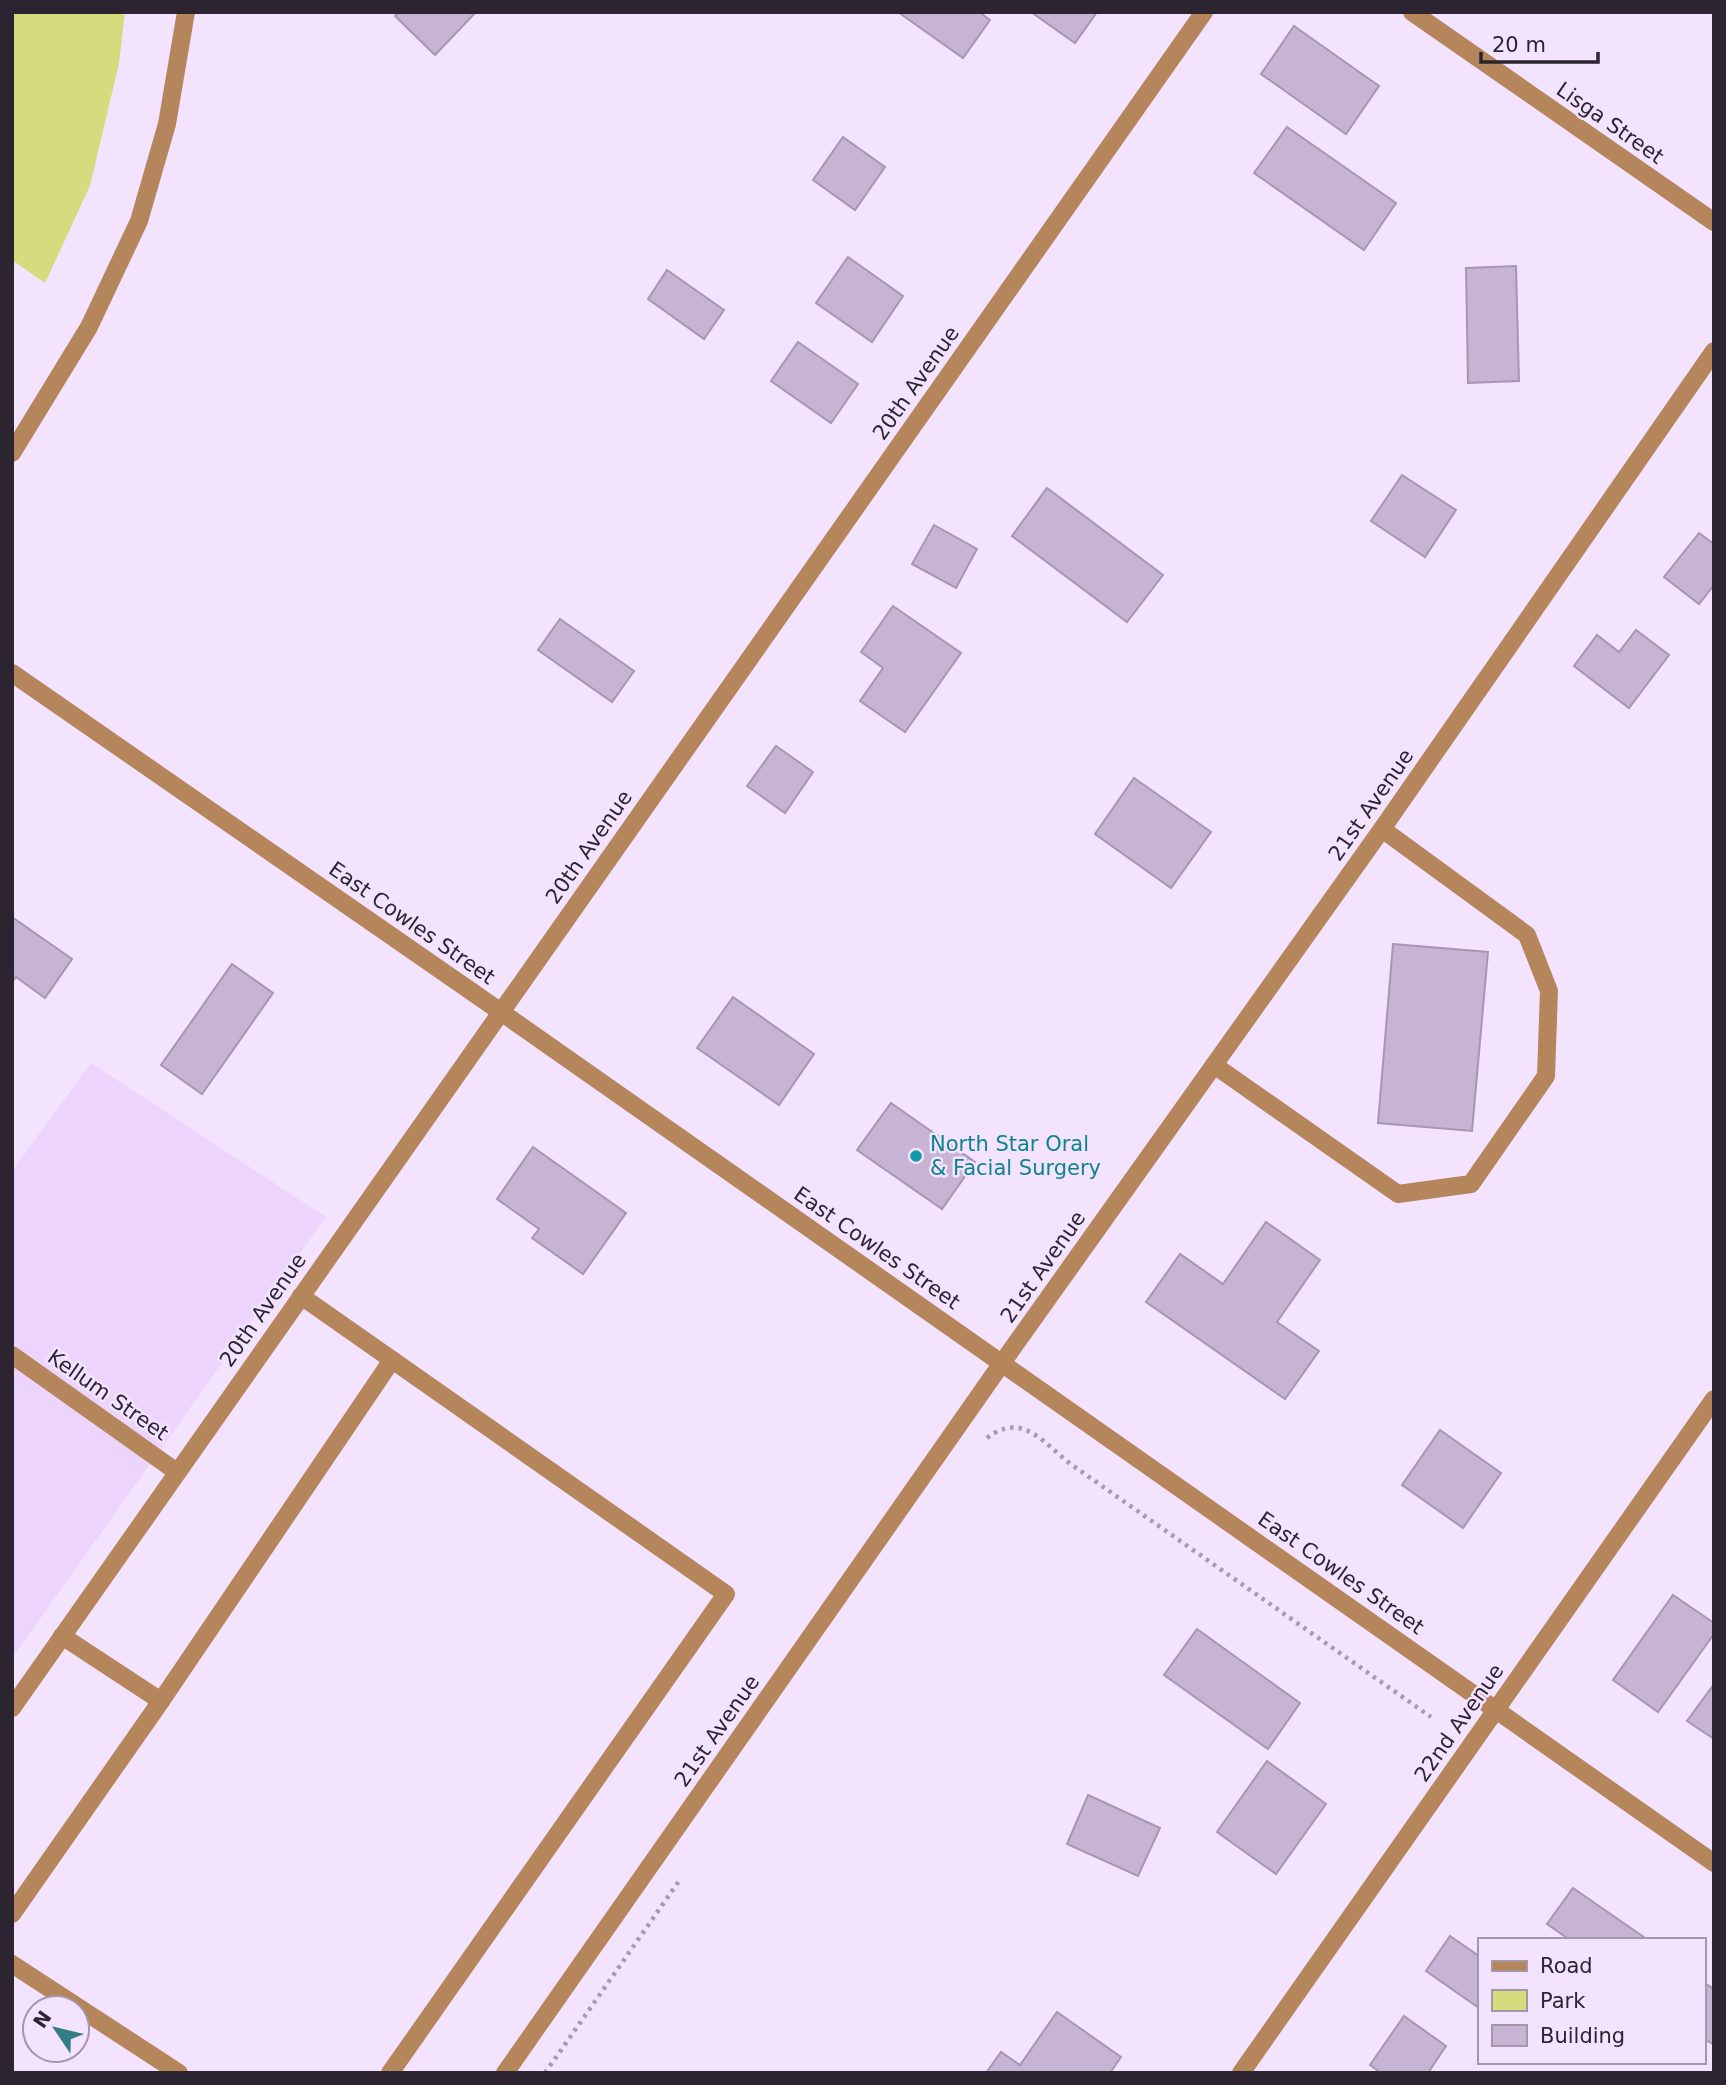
<svg xmlns="http://www.w3.org/2000/svg" width="1726" height="2085" font-family="'DejaVu Sans',sans-serif">
<style>
.built{fill:#edd4fc}
.green{fill:#d6db7e}
.building{fill:#c7b3d3;stroke:#a895b4;stroke-width:2}
.lines{fill:none;stroke-linecap:round;stroke-linejoin:round}
.path{stroke:#a89bb0;stroke-width:4.5;stroke-dasharray:3.5 5;stroke-linecap:butt}
.minor{stroke:#b5855c;stroke-width:18}
.culture-dot{fill:#0f9aa8;stroke:#f4e3fe;stroke-width:2.5}
.labels{text-anchor:middle;stroke-width:5;stroke-linejoin:round;paint-order:stroke}
.street-label{font-size:21px;fill:#2c2531;stroke:#f4e3fe}
.culture-label{font-size:21px;fill:#0d838f;stroke:#f4e3fe;text-anchor:start}
</style>
<rect width="100%" height="100%" fill="#f4e3fe"/>
<polygon class="built" points="91,1063 326,1217 12,1658 12,1171"/>
<polygon class="green" points="12,12 125,12 119,63 90,186 45,283 12,260"/>
<g class="building">
<polygon points="399,12 476,12 435,55 395,16"/>
<polygon points="898,12 979,12 990,20 963,58"/>
<polygon points="1031,12 1097,12 1075,43"/>
<polygon points="1294,26 1379,86 1346,134 1261,74"/>
<polygon points="1287,127 1396,203 1364,250 1254,173"/>
<polygon points="843,137 885,167 855,210 813,180"/>
<polygon points="848,257 903,296 872,342 816,303"/>
<polygon points="1516,266 1519,381 1468,383 1466,268"/>
<polygon points="667,270 724,310 704,339 648,299"/>
<polygon points="798,342 858,384 831,423 771,381"/>
<polygon points="1402,475 1456,510 1425,557 1371,521"/>
<polygon points="1047,488 1163,575 1127,622 1012,536"/>
<polygon points="934,525 977,549 956,588 912,564"/>
<polygon points="1699,533 1714,544 1714,585 1699,604 1664,577"/>
<polygon points="893,606 961,653 905,732 860,701 883,668 861,652"/>
<polygon points="560,619 634,671 612,702 538,650"/>
<polygon points="1636,630 1669,655 1629,708 1574,666 1597,635 1619,652"/>
<polygon points="776,746 813,772 785,813 747,786"/>
<polygon points="1134,778 1211,832 1171,888 1095,834"/>
<polygon points="12,917 72,959 45,998 16,977 12,982"/>
<polygon points="1393,944 1488,952 1472,1131 1378,1123"/>
<polygon points="232,964 273,993 202,1094 161,1065"/>
<polygon points="733,997 814,1054 779,1105 697,1048"/>
<polygon points="891,1103 975,1162 942,1209 857,1150"/>
<polygon points="533,1147 626,1213 583,1274 532,1238 539,1229 497,1199"/>
<polygon points="1266,1222 1320,1260 1277,1322 1319,1351 1285,1399 1146,1302 1180,1254 1223,1284"/>
<polygon points="1440,1430 1501,1473 1463,1528 1402,1485"/>
<polygon points="1673,1595 1714,1623 1714,1634 1658,1712 1613,1680"/>
<polygon points="1197,1629 1300,1703 1268,1749 1164,1675"/>
<polygon points="1714,1684 1714,1739 1687,1721"/>
<polygon points="1267,1761 1326,1804 1276,1874 1217,1832"/>
<polygon points="1088,1795 1160,1828 1138,1876 1067,1844"/>
<polygon points="1573,1888 1648,1940 1570,1940 1547,1924"/>
<polygon points="1450,1936 1479,1956 1479,2008 1426,1971"/>
<polygon points="1703,1982 1714,1989 1714,2045 1703,2038"/>
<polygon points="1057,2012 1121,2057 1110,2073 986,2073 1001,2052 1020,2065"/>
<polygon points="1404,2016 1446,2046 1428,2073 1381,2073 1370,2065"/>
</g>
<g class="lines">
<g class="path">
<path d="M987 1438C1023 1410 1045 1445 1072 1465L1431 1717"/>
<polyline points="545,2073 679,1881"/>
</g>
<g class="minor">
<polyline points="1412,12 1714,222"/>
<polyline points="12,453 89,327 139,221 167,124 186,12"/>
<polyline points="12,673 501,1012 1714,1863"/>
<polyline points="1214,1065 1398,1194 1471,1184 1546,1076 1549,991 1527,935 1382,829"/>
<polyline points="301,1296 726,1594 390,2073"/>
<polyline points="12,1355 177,1472"/>
<polyline points="161,1701 392,1360"/>
<polyline points="12,1708 1204,12"/>
<polyline points="12,1914 161,1701 62,1636"/>
<polyline points="12,1964 179,2073"/>
<polyline points="505,2073 1002,1363 1382,829 1714,351"/>
<polyline points="1241,2073 1714,1399"/>
</g>
</g>
<circle class="culture-dot" cx="916" cy="1156" r="7"/>
<g class="labels">
<g class="street-label">
<text transform="translate(1610 123) rotate(35)" y="7">Lisga Street</text>
<text transform="translate(916 383) rotate(-55)" y="7">20th Avenue</text>
<text transform="translate(1371 805) rotate(-55)" y="7">21st Avenue</text>
<text transform="translate(589 847) rotate(-55)" y="7">20th Avenue</text>
<text transform="translate(412 923) rotate(35)" y="7">East Cowles Street</text>
<text transform="translate(877 1248) rotate(35)" y="7">East Cowles Street</text>
<text transform="translate(1043 1267) rotate(-55)" y="7">21st Avenue</text>
<text transform="translate(263 1310) rotate(-55)" y="7">20th Avenue</text>
<text transform="translate(108 1395) rotate(35)" y="7">Kellum Street</text>
<text transform="translate(1341 1573) rotate(35)" y="7">East Cowles Street</text>
<text transform="translate(1459 1723) rotate(-55)" y="7">22nd Avenue</text>
<text transform="translate(717 1731) rotate(-55)" y="7">21st Avenue</text>
</g>
<g class="culture-label">
<text x="930" y="1151">North Star Oral<tspan x="930" dy="24">&amp; Facial Surgery</tspan></text>
</g>
</g>
<rect width="1726" height="2085" fill="none" stroke="#2c2531" stroke-width="28"/>
<rect x="1478" y="1938" width="228" height="126" fill="#f4e3fe" stroke="#a497ac" stroke-width="2"/>
<rect x="1492" y="1961" width="35" height="10" fill="#b5855c" stroke="#a497ac" stroke-width="2"/>
<text x="1540" y="1973" font-size="21" fill="#2c2531">Road</text>
<rect x="1492" y="1990" width="35" height="21" fill="#d6db7e" stroke="#a497ac" stroke-width="2"/>
<text x="1540" y="2008" font-size="21" fill="#2c2531">Park</text>
<rect x="1492" y="2025" width="35" height="21" fill="#c7b3d3" stroke="#a497ac" stroke-width="2"/>
<text x="1540" y="2043" font-size="21" fill="#2c2531">Building</text>
<g transform="translate(56 2029) rotate(305)"><circle r="33" fill="#f4e3fe" stroke="#a497ac" stroke-width="2"/>
<path d="M0-5L12 26L0 18L-12 26Z" fill="#357d85"/>
<text y="-10" font-size="19" font-weight="bold" text-anchor="middle" fill="#2c2531">N</text>
</g>
<path d="M1481 52v10h117v-10" fill="none" stroke="#2c2531" stroke-width="3.5"/>
<text x="1492" y="52" font-size="21" fill="#2c2531" stroke="#f4e3fe" stroke-width="5" paint-order="stroke">20 m</text>
</svg>
